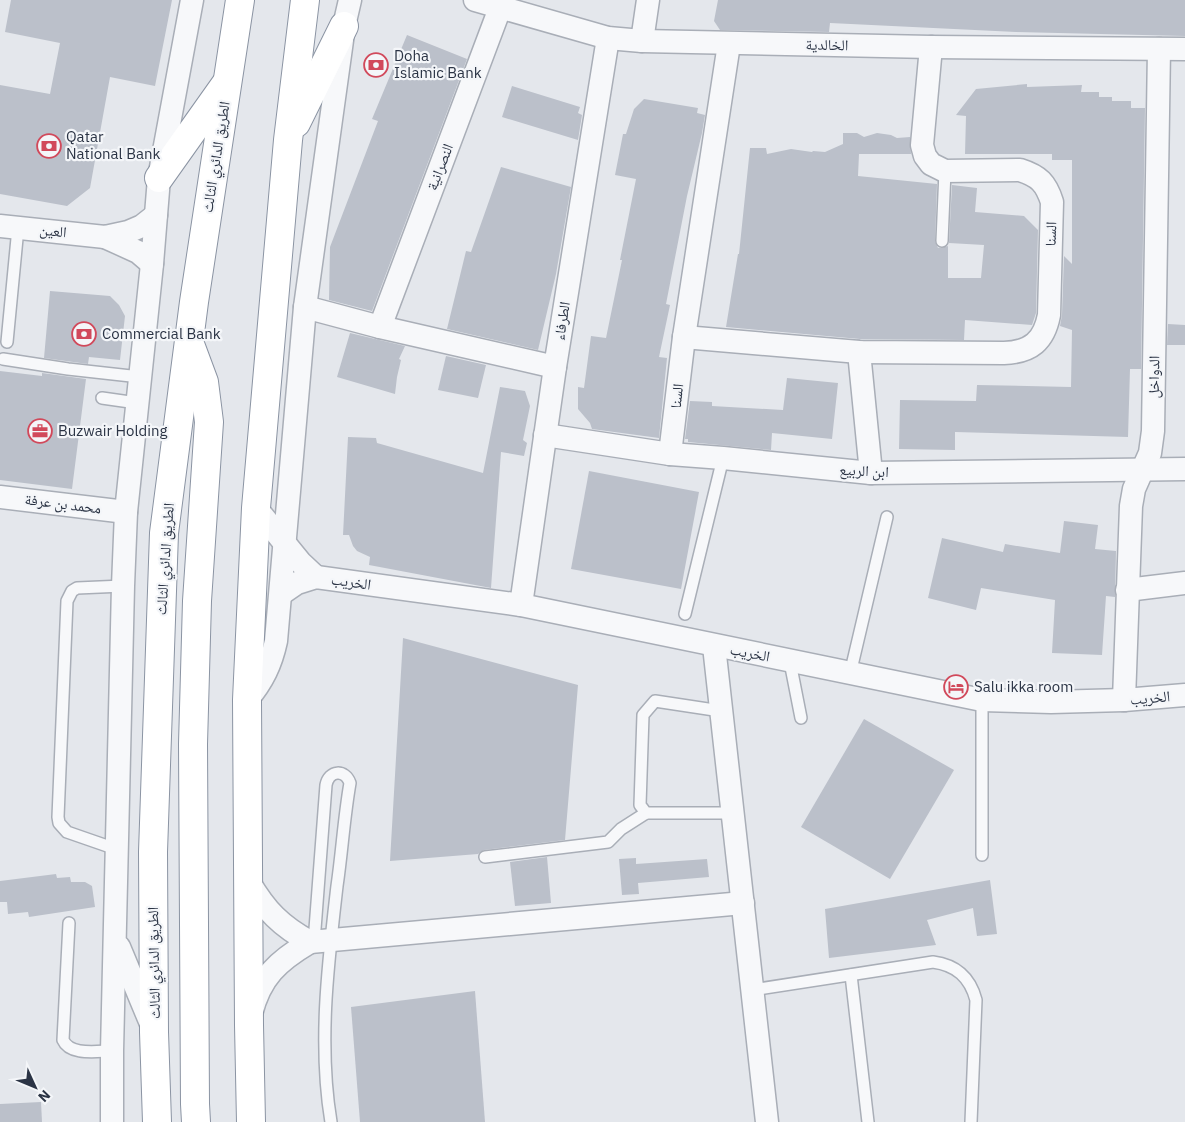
<svg xmlns="http://www.w3.org/2000/svg" width="1185" height="1122" font-family="'IBM Plex Sans','Noto Naskh Arabic',sans-serif">
<style>
.building{fill:#bbc0ca}
.lines{fill:none;stroke-linecap:round;stroke-linejoin:round}
.service-casing{stroke:#a9aeb7;stroke-width:14}
.minor-casing{stroke:#a9aeb7;stroke-width:25}
.trunk-casing{stroke:#8b94a3;stroke-width:30}
.service{stroke:#f7f8fa;stroke-width:11}
.minor{stroke:#f7f8fa;stroke-width:22}
.trunk{stroke:#fff;stroke-width:28}
.labels{text-anchor:middle;stroke-width:4.5;stroke-linejoin:round;paint-order:stroke}
.street-label{font-size:15px;fill:#2b3445;stroke:#f4f6f9}
.poi-label{font-size:15px;fill:#2b3445;stroke:#f4f6f9;text-anchor:start}
</style>
<rect width="100%" height="100%" fill="#e4e7ec"/>
<g class="building">
<polygon points="11,0 172,0 155,86 110,77 90,188 67,206 0,194 0,85 50,94 60,43 5,32"/>
<polygon points="718,0 1185,0 1185,36 1016,32 830,23 829,32 720,30 714,21"/>
<polygon points="407,35 467,59 372,311 329,300 330,247 378,121 372,119"/>
<polygon points="1027,84 1027,87 1082,85 1081,92 1099,92 1099,97 1112,97 1112,101 1131,101 1131,108 1145,108 1141,369 1130,369 1128,437 955,432 955,450 899,449 900,400 976,401 977,385 1071,387 1072,330 1060,326 1062,315 1064,256 1072,264 1072,160 1052,160 1052,154 965,154 966,116 956,115 976,89"/>
<polygon points="512,86 580,107 578,113 582,115 578,140 502,117"/>
<polygon points="644,99 698,108 697,113 705,115 702,133 687,196 666,304 670,305 659,357 667,358 659,438 592,429 590,423 578,409 578,387 584,388 591,336 606,338 622,260 620,260 636,179 615,175 623,134 626,134 634,109"/>
<polygon points="843,133 857,133 864,137 877,133 891,135 897,138 910,137 911,154 859,154 858,176 937,184 935,241 938,248 942,248 948,246 948,278 981,278 984,245 949,243 952,185 977,188 975,212 1024,216 1038,230 1036,313 1032,325 965,320 964,340 860,339 726,327 738,254 739,254 750,148 766,148 767,154 791,149 812,152 813,151 825,152 843,144"/>
<polygon points="501,167 571,187 556,274 538,350 447,329 466,251 471,252"/>
<polygon points="50,291 110,296 119,305 125,316 120,360 89,357 88,364 44,358"/>
<polygon points="1168,324 1185,325 1185,345 1167,345"/>
<polygon points="350,333 405,346 399,359 401,360 397,377 395,394 337,377"/>
<polygon points="446,356 486,365 478,398 438,390"/>
<polygon points="0,371 42,376 42,373 86,379 72,489 0,480"/>
<polygon points="787,378 838,383 832,439 772,433 771,450 688,442 688,439 685,439 690,401 712,402 712,406 783,410"/>
<polygon points="500,387 525,391 530,406 523,440 527,443 524,456 501,452 491,588 369,565 370,557 357,551 353,546 349,535 343,535 348,437 376,438 377,443 483,473"/>
<polygon points="589,471 699,492 681,589 571,569"/>
<polygon points="1064,521 1098,525 1095,549 1116,551 1115,597 1106,596 1102,655 1052,653 1055,600 981,588 976,610 928,598 942,538 1003,552 1005,544 1060,553"/>
<polygon points="403,638 578,685 565,840 484,850 478,854 390,861"/>
<polygon points="864,719 954,770 890,879 801,827"/>
<polygon points="547,857 551,903 515,906 510,862"/>
<polygon points="636,858 636,864 707,859 709,877 638,883 639,894 622,895 619,859"/>
<polygon points="56,874 57,878 70,877 71,882 85,882 92,886 95,907 29,917 28,912 8,914 7,902 0,902 0,881"/>
<polygon points="990,880 997,934 977,936 973,908 927,920 936,945 829,958 825,909"/>
<polygon points="475,991 485,1122 360,1122 351,1007"/>
<polygon points="41,1102 42,1122 0,1122 0,1104"/>
</g>
<g class="lines">
<g class="service-casing">
<g id="service">
<polyline points="942,241 945,171"/>
<polyline points="7,342 18,228"/>
<polyline points="3,359 68,369 140,377"/>
<polyline points="102,398 137,403"/>
<polyline points="685,614 723,458"/>
<polyline points="790,662 801,718"/>
<polyline points="850,674 887,517"/>
<polyline points="721,711 655,701 643,715 640,805 646,813 733,813"/>
<polyline points="116,849 67,832 59,823 58,817 67,601 72,591 77,588 123,586"/>
<polyline points="982,855 982,700"/>
<polyline points="485,857 608,842 621,829 646,813"/>
<path d="M69 923 63 1040C70 1056 97 1051 112 1051"/>
<path d="M314 942 326 785C329 770 345 769 350 783 344 817 342 852 337 886 328 964 318 1044 331 1122"/>
<polyline points="851,975 868,1122"/>
<path d="M752 990 933 962C956 965 970 977 976 1000L971 1122"/>
</g>
</g>
<g class="minor-casing">
<g id="minor">
<polyline points="475,0 608,38 642,41 931,47 1185,49"/>
<polyline points="642,41 648,0"/>
<polyline points="0,226 105,237 128,232 142,226 156,215"/>
<polyline points="105,237 138,252 152,264"/>
<polyline points="305,307 380,327 555,367"/>
<polyline points="380,327 500,8"/>
<path d="M684 337 859 352 1004 353C1031 352 1044 341 1049 315L1052 202C1046 183 1039 176 1020 170L945 171 931 164 925 156 922 145 931 47"/>
<polyline points="859,352 871,473"/>
<polyline points="545,435 670,454 723,458 871,473 1185,469"/>
<polyline points="670,454 684,337 729,44"/>
<polyline points="0,497 126,512"/>
<polyline points="256,508 300,562 316,577"/>
<polyline points="1127,590 1185,583"/>
<polyline points="281,594 297,583 316,577 521,605 982,700 1051,702 1124,700 1185,695"/>
<polyline points="521,605 555,367 608,38"/>
<polyline points="714,646 767,1122"/>
<path d="M247 700C263 681 271 664 276 641L305 307 344 26 350 0"/>
<polyline points="1124,700 1131,506 1134,489 1150,453 1153,431 1159,49"/>
<path d="M249 882C266 911 281 926 310 942L743 903"/>
<polyline points="119,947 152,1026"/>
<path d="M251 1014C260 977 278 961 310 942"/>
<polyline points="112,1122 112,1051 123,586 126,512 152,264 159,178 192,0"/>
</g>
</g>
<g class="trunk-casing">
<g id="trunk">
<polyline points="296,123 344,26"/>
<polyline points="159,178 225,85"/>
<polyline points="191,347 204,382 209,422 197,601 193,744 195,1104 196,1122"/>
<polyline points="157,1122 154,1032 153,852 164,533 194,302 240,0"/>
<polyline points="251,1122 249,1025 247,700 256,508 288,140 305,0"/>
</g>
</g>
<use href="#service" class="service"/>
<use href="#minor" class="minor"/>
<use href="#trunk" class="trunk"/>
</g>
<defs>
<g id="bank-ring" transform="scale(1.25)"><circle r="9.5" fill="#f4f6f9" stroke="#d1495b" stroke-width="1.5"/><path d="M-6-4H6V4H-6ZM0-2.3a2.3 2.3 0 1 0 0 4.6a2.3 2.3 0 1 0 0-4.6Z" fill="#d1495b"/></g>
<g id="office-ring" transform="scale(1.25)"><circle r="9.5" fill="#f4f6f9" stroke="#d1495b" stroke-width="1.5"/><path d="M-6-3h4V-5.5h4V-3h4V5H-6ZM-1-4.5V-3h2v-1.5ZM-6 0V1H6V0Z" fill="#d1495b"/></g>
<g id="hotel-ring" transform="scale(1.25)"><circle r="9.5" fill="#f4f6f9" stroke="#d1495b" stroke-width="1.5"/><path d="M-6-4.5h1.5V1H6V5H4.5V3h-9V5H-6ZM-4 0a1.8 1.8 0 1 1 3.6 0ZM.5 0V-2.5h3Q6-2.5 6 0Z" fill="#d1495b"/></g>
</defs>
<g fill-rule="evenodd">
<use href="#bank-ring" x="376" y="65"/>
<use href="#bank-ring" x="49" y="146"/>
<use href="#bank-ring" x="84" y="334"/>
<use href="#office-ring" x="40" y="431"/>
<use href="#hotel-ring" x="956" y="687"/>
</g>
<g class="labels">
<g class="street-label">
<text transform="translate(827 45) rotate(1)" y="5">الخالدية</text>
<text transform="translate(216 157) rotate(-81)" y="5">الطريق الدائري الثالث</text>
<text transform="translate(440 167) rotate(-69)" y="5">النصرانية</text>
<text transform="translate(53 231) rotate(6)" y="5">العين</text>
<text transform="translate(1051 234) rotate(-88)" y="5">السنا</text>
<text transform="translate(562 321) rotate(-81)" y="5">الطرفاء</text>
<text transform="translate(1154 377) rotate(-89)" y="5">الدواخل</text>
<text transform="translate(677 396) rotate(-84)" y="5">السنا</text>
<text transform="translate(864 471) rotate(3)" y="5">ابن الربيع</text>
<text transform="translate(63 504) rotate(7)" y="5">محمد بن عرفة</text>
<text transform="translate(165 559) rotate(-86)" y="5">الطريق الدائري الثالث</text>
<text transform="translate(351 582) rotate(8)" y="5">الخريب</text>
<text transform="translate(750 653) rotate(11)" y="5">الخريب</text>
<text transform="translate(1150 698) rotate(-5)" y="5">الخريب</text>
<text transform="translate(154 963) rotate(-91)" y="5">الطريق الدائري الثالث</text>
</g>
<g class="poi-label">
<text x="394" y="61">Doha<tspan x="394" dy="17">Islamic Bank</tspan></text>
<text x="66" y="142">Qatar<tspan x="66" dy="17">National Bank</tspan></text>
<text x="102" y="339">Commercial Bank</text>
<text x="58" y="436">Buzwair Holding</text>
<text x="974" y="692">Salu ikka room</text>
</g>
</g>
<g transform="translate(35 1087) rotate(134)" stroke="#f4f6f9" stroke-width="4" paint-order="stroke">
<path d="M0-4L9 19L0 12L-9 19Z" fill="#2b3445"/>
<text y="-8" font-size="14" font-weight="bold" text-anchor="middle" fill="#2b3445">N</text>
</g>
</svg>
